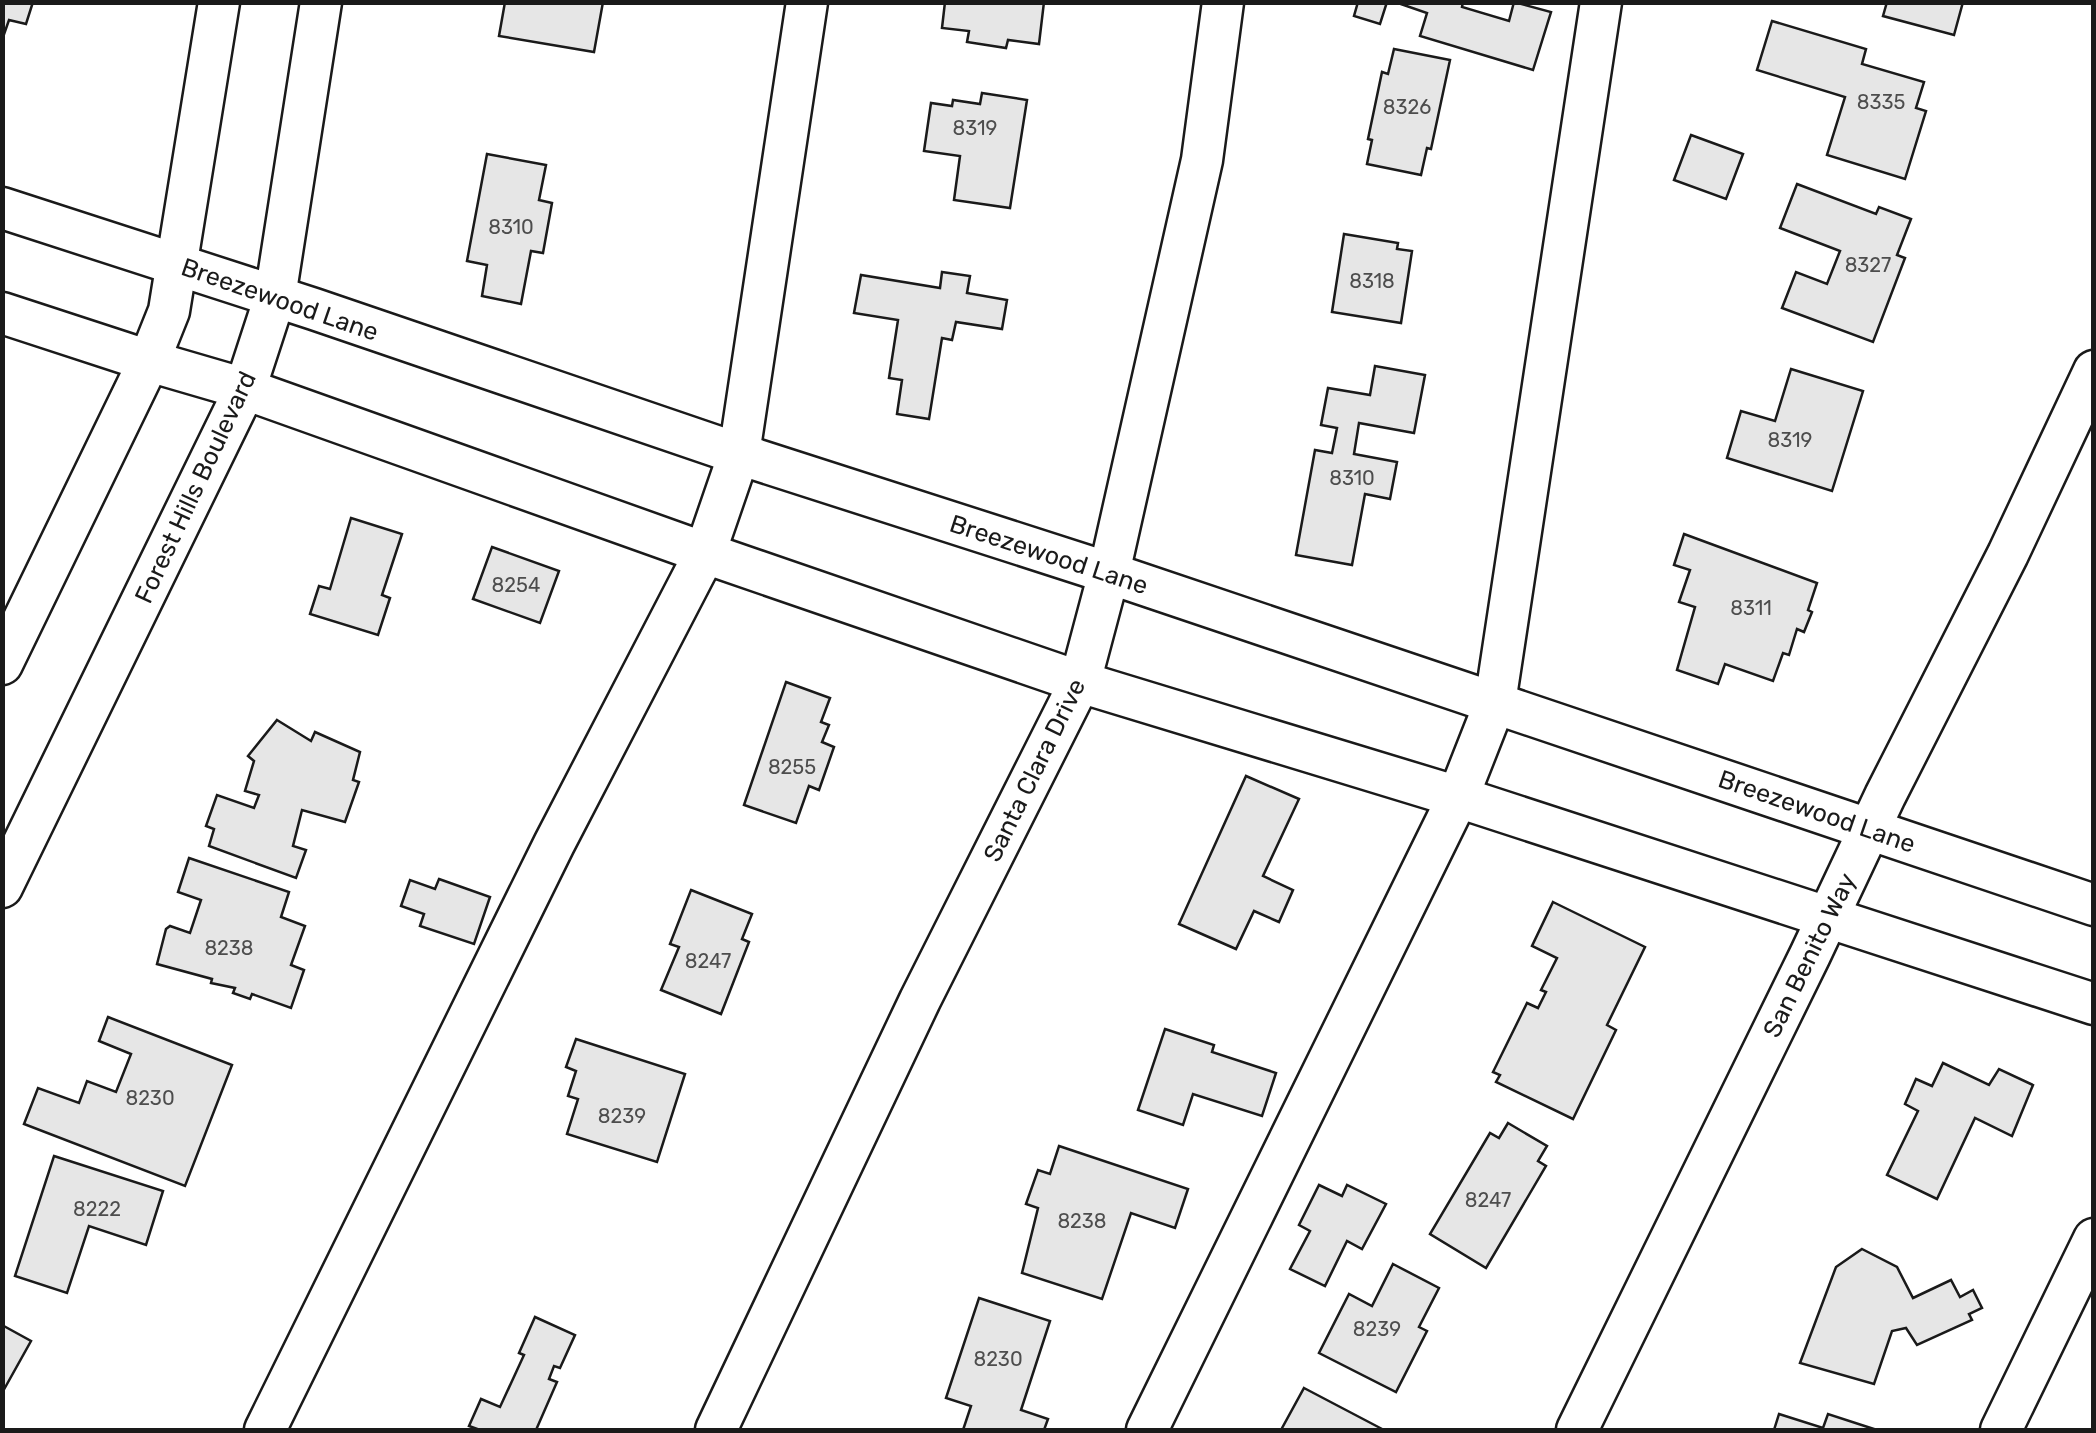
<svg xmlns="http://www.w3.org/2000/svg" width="2096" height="1433" font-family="Rubik,sans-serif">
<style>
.building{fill:#e6e6e6;stroke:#1a1a1a;stroke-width:2.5}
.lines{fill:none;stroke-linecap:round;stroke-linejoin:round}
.minor-casing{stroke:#1a1a1a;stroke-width:45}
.minor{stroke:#fff;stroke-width:40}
.labels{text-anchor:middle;stroke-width:8;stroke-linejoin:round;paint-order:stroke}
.number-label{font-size:20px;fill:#4d4d4d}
.street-label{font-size:25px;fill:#1a1a1a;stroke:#fff}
</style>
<rect width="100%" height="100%" fill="#fff"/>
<g class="building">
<polygon points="2,2 33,2 26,24 9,20 2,40"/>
<polygon points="505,2 603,2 594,52 499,36"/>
<polygon points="945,2 1044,2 1039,44 1008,40 1006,48 967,42 969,31 942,28"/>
<polygon points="1358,2 1387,2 1380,24 1354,16"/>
<polygon points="1395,2 1463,2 1462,7 1509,21 1514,2 1551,12 1533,70 1420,36 1427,13"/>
<polygon points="1887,2 1963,2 1954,35 1883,16"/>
<polygon points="1772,21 1866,49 1862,64 1924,82 1916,108 1926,111 1905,179 1827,155 1845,97 1757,70"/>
<polygon points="1394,49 1450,60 1431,149 1427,148 1421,175 1367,164 1372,140 1368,139 1382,72 1388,74"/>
<polygon points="982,93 1027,100 1010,208 954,200 960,156 924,151 931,103 952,106 953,100 980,104"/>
<polygon points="1691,135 1743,154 1726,199 1674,180"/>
<polygon points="487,154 546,165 539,200 552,203 543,253 531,251 521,304 482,296 487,265 467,261"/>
<polygon points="1797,184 1876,214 1879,207 1911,219 1897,255 1905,258 1873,342 1782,308 1796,272 1827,284 1840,251 1780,228"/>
<polygon points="1344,234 1398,243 1397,249 1412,251 1401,323 1332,312"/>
<polygon points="942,272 970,276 967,293 1007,300 1002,329 956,322 952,340 942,338 929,419 897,414 902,380 889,378 898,320 854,313 861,275 940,288"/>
<polygon points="1375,366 1425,375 1414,433 1359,423 1354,454 1397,462 1390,499 1365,494 1352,565 1296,555 1315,450 1332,453 1337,428 1321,425 1328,388 1370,395"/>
<polygon points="1791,369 1863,391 1832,491 1727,458 1741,411 1775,421"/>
<polygon points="351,518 402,534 382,595 390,598 378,635 310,614 319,586 330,589"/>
<polygon points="1684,534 1817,583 1808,610 1812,612 1804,632 1797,629 1789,655 1783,653 1773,681 1725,664 1718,684 1677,670 1695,607 1679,602 1690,570 1674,565"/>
<polygon points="492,547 559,571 540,623 473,599"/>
<polygon points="786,682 830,698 821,722 829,725 822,742 834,747 819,790 809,786 796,823 744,805"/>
<polygon points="277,720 311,741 315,732 360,752 353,780 359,782 345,822 302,810 293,846 306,850 296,878 209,846 214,829 206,826 217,795 254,808 259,795 245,791 254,761 248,756"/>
<polygon points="1246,776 1299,799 1263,876 1293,890 1279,922 1254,911 1236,949 1179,924"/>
<polygon points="189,858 289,892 281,917 305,926 291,965 304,970 291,1008 252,994 250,999 233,993 235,988 211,983 212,979 157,964 166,929 170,926 190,933 201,900 178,892"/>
<polygon points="439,879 490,897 474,944 420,926 424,914 401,906 410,880 435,889"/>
<polygon points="691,890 752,914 742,939 749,942 721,1014 661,990 679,947 670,944"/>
<polygon points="1553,902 1645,947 1607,1025 1616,1030 1573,1119 1496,1082 1500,1075 1493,1072 1527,1003 1538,1008 1546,992 1541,990 1557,958 1532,946"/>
<polygon points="108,1017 232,1065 185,1186 24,1124 38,1088 79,1103 87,1081 116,1092 131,1054 99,1041"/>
<polygon points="1165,1029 1214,1045 1212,1052 1276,1073 1262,1116 1193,1094 1183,1125 1138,1110"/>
<polygon points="576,1039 685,1074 657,1162 567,1134 578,1099 568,1096 576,1071 566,1067"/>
<polygon points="1943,1063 1989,1085 1999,1069 2033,1085 2012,1136 1975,1118 1937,1199 1887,1175 1918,1111 1905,1104 1916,1079 1932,1086"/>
<polygon points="1508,1123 1547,1146 1538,1161 1546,1166 1486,1268 1430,1234 1490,1133 1499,1138"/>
<polygon points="1059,1146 1188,1189 1175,1228 1131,1213 1102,1299 1022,1273 1038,1208 1026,1204 1038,1170 1050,1174"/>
<polygon points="54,1156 163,1191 146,1245 89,1226 67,1293 15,1276"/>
<polygon points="1319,1185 1342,1196 1347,1185 1386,1204 1362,1249 1347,1241 1325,1286 1290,1269 1310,1231 1299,1225"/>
<polygon points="1862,1249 1897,1267 1913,1298 1951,1280 1960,1297 1973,1290 1982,1308 1969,1314 1972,1320 1917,1345 1906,1328 1892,1331 1874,1384 1800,1363 1836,1267"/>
<polygon points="1393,1264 1439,1288 1419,1327 1427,1331 1396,1392 1319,1353 1349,1294 1372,1306"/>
<polygon points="979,1298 1050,1321 1021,1410 1048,1419 1044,1430 963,1430 971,1406 946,1398"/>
<polygon points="535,1317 575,1335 560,1368 554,1366 549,1379 557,1382 536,1430 480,1430 469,1426 481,1399 500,1407 524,1355 519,1353"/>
<polygon points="2,1325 31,1341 2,1393"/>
<polygon points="1304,1388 1384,1430 1281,1430"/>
<polygon points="1779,1414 1823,1428 1828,1414 1877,1430 1774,1430"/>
</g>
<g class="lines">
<g class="minor-casing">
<g id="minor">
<polyline points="2,208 314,309 739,454 1109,573 2094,905"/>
<polyline points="2,313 149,361 245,389 705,553 1080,682 1458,797 2094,1004"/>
<polyline points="2,664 149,361 169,311 219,2"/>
<polyline points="2,887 245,389 275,297 321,2"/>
<polyline points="265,1430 554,844 705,553 739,454 807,2"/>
<polyline points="716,1430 920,1000 1080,682 1109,573 1202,160 1223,2"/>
<polyline points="1147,1430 1458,797 1495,703 1601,2"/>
<polyline points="1577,1430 1810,955 1885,796 2008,554 2094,371"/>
<polyline points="2001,1430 2094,1239"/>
</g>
</g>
<use href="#minor" class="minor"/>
</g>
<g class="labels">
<g class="number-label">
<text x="1881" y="109">8335</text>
<text x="1407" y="114">8326</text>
<text x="975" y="135">8319</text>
<text x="511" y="234">8310</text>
<text x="1868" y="272">8327</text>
<text x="1372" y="288">8318</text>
<text x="1790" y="447">8319</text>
<text x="1352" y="485">8310</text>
<text x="516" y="592">8254</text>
<text x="1751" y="615">8311</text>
<text x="792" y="774">8255</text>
<text x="229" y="955">8238</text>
<text x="708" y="968">8247</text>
<text x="150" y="1105">8230</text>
<text x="622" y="1123">8239</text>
<text x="1488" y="1207">8247</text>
<text x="97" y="1216">8222</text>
<text x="1082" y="1228">8238</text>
<text x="1377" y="1336">8239</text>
<text x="998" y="1366">8230</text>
</g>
<g class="street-label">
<text transform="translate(280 299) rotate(19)" y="9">Breezewood Lane</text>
<text transform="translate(195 487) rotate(-65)" y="9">Forest Hills Boulevard</text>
<text transform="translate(1049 554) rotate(18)" y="9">Breezewood Lane</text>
<text transform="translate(1034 770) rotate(-64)" y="9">Santa Clara Drive</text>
<text transform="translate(1817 811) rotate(19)" y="9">Breezewood Lane</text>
<text transform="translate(1809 955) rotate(-64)" y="9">San Benito Way</text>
</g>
</g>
<rect width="2096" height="1433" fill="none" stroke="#1a1a1a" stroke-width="10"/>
</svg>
